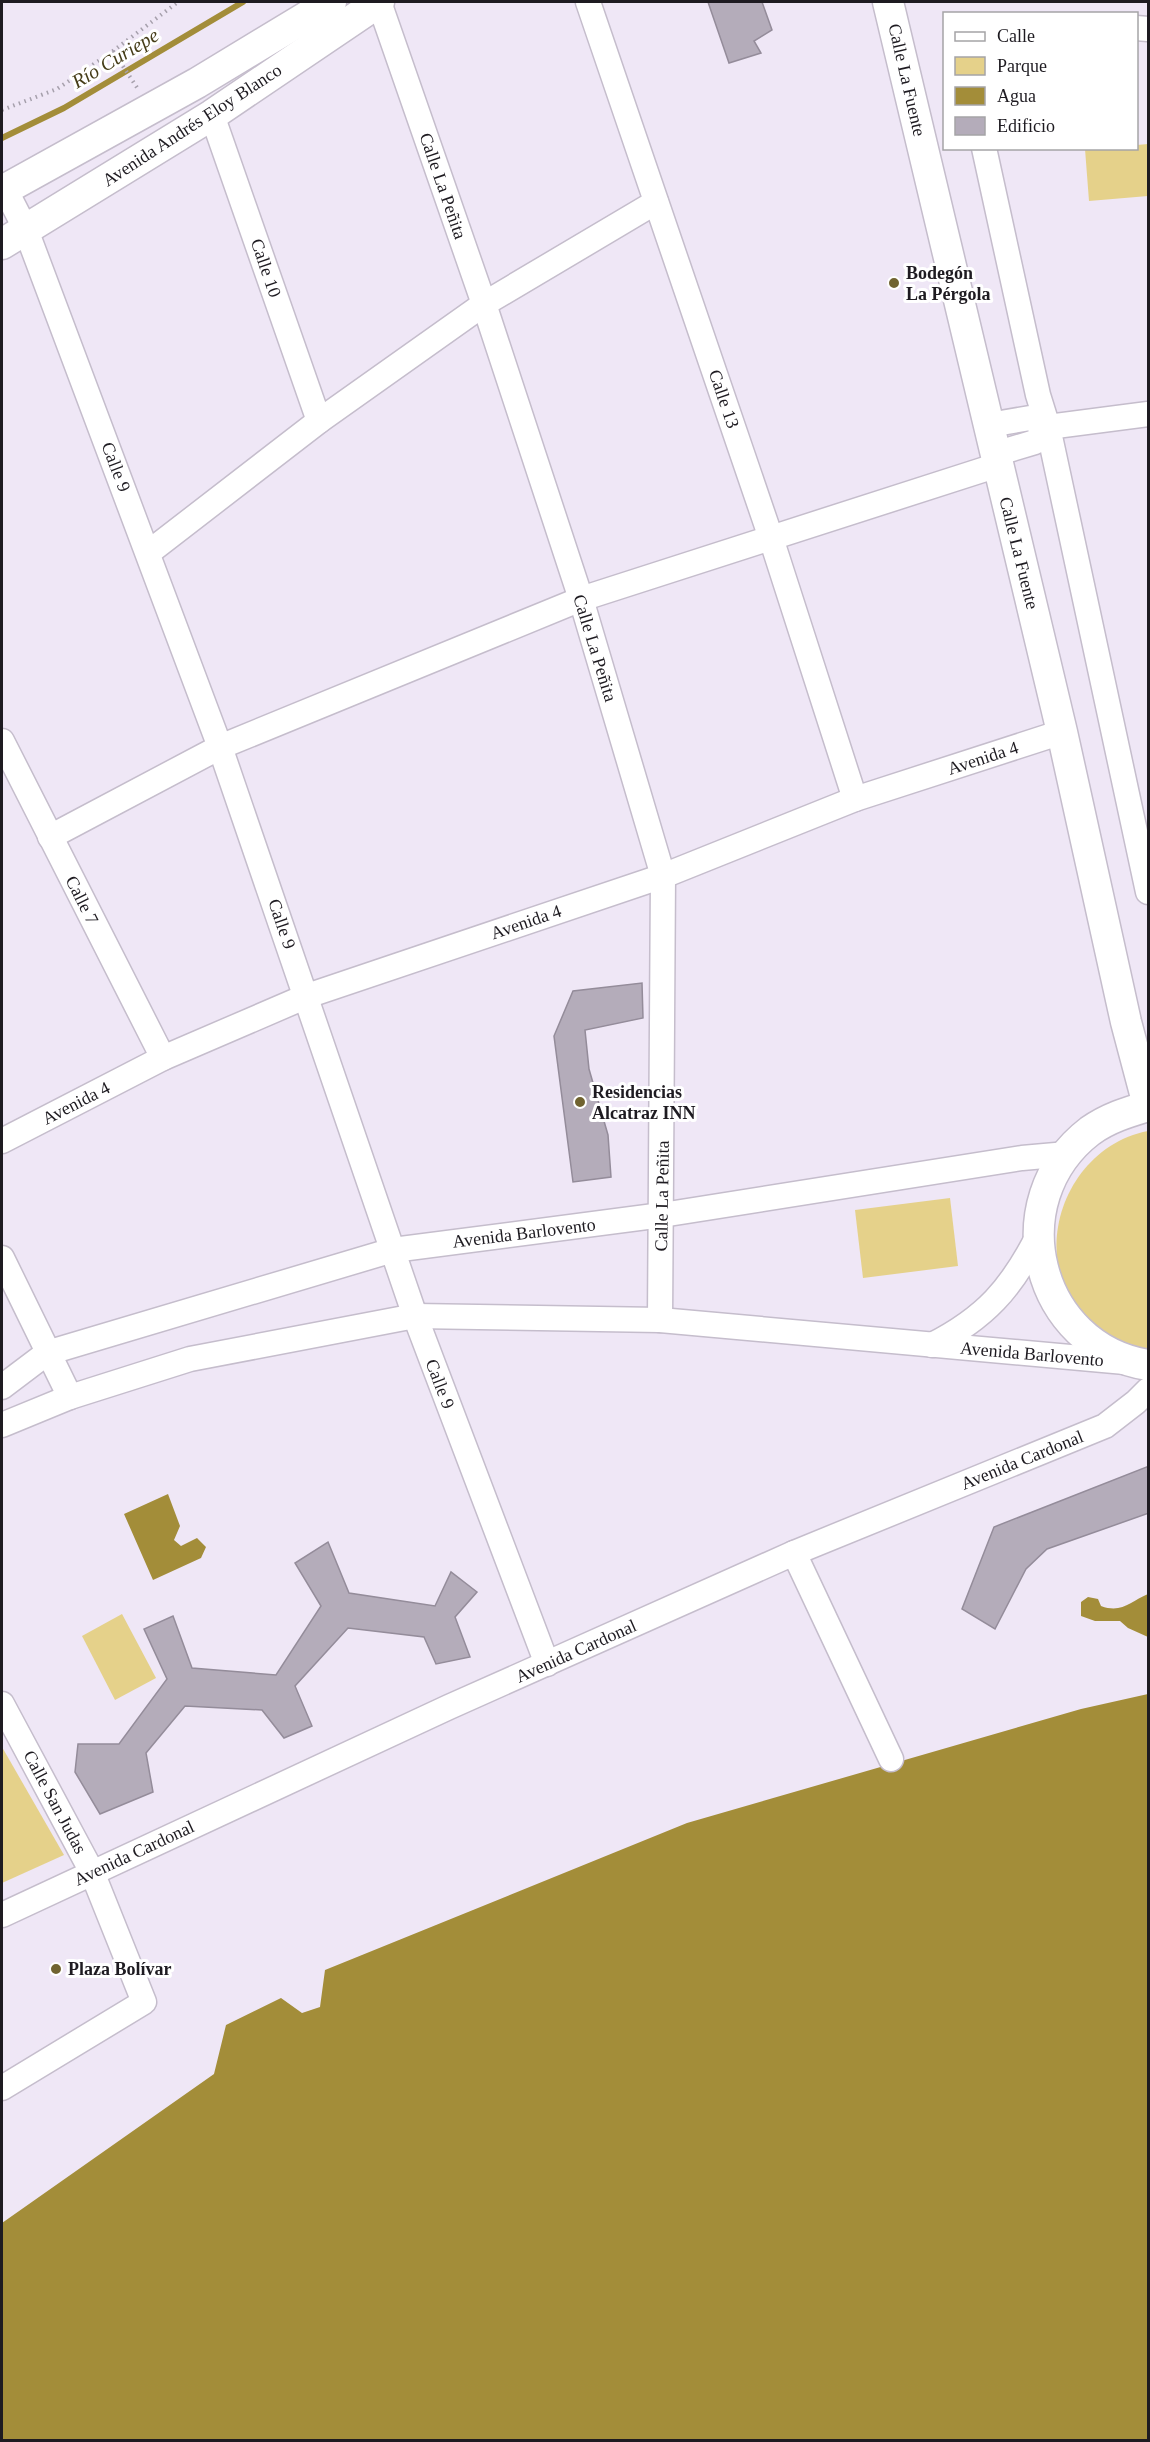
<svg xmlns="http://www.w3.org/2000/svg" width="1150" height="2442" font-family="'Times New Roman',serif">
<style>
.green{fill:#e5d18a}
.water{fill:#a38d39}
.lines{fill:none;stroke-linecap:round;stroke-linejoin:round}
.stream{stroke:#a38d39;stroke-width:6}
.building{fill:#b4acba;stroke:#948c9a;stroke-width:1.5}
.minor-casing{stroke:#c5bdcc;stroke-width:27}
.major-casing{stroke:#c5bdcc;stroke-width:33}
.path{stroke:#a6a0ac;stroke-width:4;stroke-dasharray:1.5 4.5;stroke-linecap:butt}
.minor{stroke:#fff;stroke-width:24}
.major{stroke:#fff;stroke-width:30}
.poi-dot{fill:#706330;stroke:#fff;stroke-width:2}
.labels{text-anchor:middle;stroke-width:6;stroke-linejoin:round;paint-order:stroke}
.street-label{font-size:18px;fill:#1e1b21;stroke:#fff}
.poi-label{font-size:18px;font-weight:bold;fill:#1e1b21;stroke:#fff;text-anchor:start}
.water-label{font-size:20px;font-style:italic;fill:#463d19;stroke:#fff}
</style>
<rect width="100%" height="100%" fill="#efe7f6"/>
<g class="green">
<polygon points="1148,144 1148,196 1089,201 1085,149 1136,148 1137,145"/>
<path d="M1148 1131V1353C1126 1346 1106 1338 1088 1321 1024 1259 1064 1147 1148 1131Z"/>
<polygon points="950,1198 958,1266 863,1278 855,1210"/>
<polygon points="122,1614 156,1678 115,1700 82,1636"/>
<polygon points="2,1747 64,1855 2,1883"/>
</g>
<g class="water">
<polygon points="168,1494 180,1526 174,1540 181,1546 197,1538 206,1547 201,1558 153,1580 124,1514"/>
<path d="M1148 1594V1637L1128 1628 1120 1621H1095L1081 1616V1602L1088 1597 1098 1599 1101 1606C1122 1614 1131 1601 1148 1594Z"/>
<polygon points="1148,1694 1148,2440 2,2440 2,2223 214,2074 226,2025 281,1998 302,2013 320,2007 325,1970 687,1823 1081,1709"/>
</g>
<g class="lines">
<polyline class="stream" points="2,138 64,108 243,2"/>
</g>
<g class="building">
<polygon points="708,2 762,2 772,30 754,41 761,53 729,63"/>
<polygon points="642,983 643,1018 585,1030 589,1069 608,1135 611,1177 573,1182 554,1036 573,991"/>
<polygon points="1149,1466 1149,1513 1047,1549 1026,1569 995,1629 962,1609 994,1527"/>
<polygon points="328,1542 349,1593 435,1606 451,1572 477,1592 455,1617 470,1657 436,1664 424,1637 348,1628 295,1686 312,1726 284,1738 262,1710 185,1706 146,1753 153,1792 100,1814 75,1772 78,1744 119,1744 167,1679 144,1629 173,1616 192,1668 276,1675 321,1606 295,1563"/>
</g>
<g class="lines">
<g class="minor-casing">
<g id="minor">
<polyline points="379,2 484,304 581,599 663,876 660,1320"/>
<polyline points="588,2 771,538 855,799"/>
<polyline points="1136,28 1148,29"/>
<polyline points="212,115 319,421"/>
<polyline points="984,148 1038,395 1048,427 1148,892"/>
<polyline points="5,189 26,230 220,747 415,1316 547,1664"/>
<polyline points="989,425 1030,418 1048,427 1148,414"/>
<polyline points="995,454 1035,442 1048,427"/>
<polyline points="148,553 319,421 484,304 656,202"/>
<polyline points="2,741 163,1058"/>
<polyline points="50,837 220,747 581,599 998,465"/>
<polyline points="2,1141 163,1058 307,996 663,876 855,799 1062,732"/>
<polyline points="2,1258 70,1397"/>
<path d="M932 1345C985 1318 1011 1289 1038 1236"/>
<polyline points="2,1387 47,1353 393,1250 662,1215 1022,1158 1067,1154"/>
<polyline points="2,1425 70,1397 190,1359 415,1316 660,1320 1125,1362"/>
<polyline points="794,1553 891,1759"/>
<polyline points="2,1704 92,1872 144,2002 2,2088"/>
<polyline points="2,1915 449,1707 794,1553 1105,1426 1136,1402 1148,1390"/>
</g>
</g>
<g class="major-casing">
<g id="major">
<polyline points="888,2 1062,732 1126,1022 1148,1105"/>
<polyline points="2,191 197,83 331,2"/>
<polyline points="2,244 212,115 379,2"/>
<path d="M1148 1106C1128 1112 1108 1118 1090 1131 999 1201 1036 1347 1148 1365"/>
</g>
</g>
<g class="path">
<polyline points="113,51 138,89"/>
<polyline points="2,110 57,89 113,51 178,2"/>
</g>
<use href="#minor" class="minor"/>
<use href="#major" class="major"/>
</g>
<g class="poi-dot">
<circle cx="894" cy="283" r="6"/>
<circle cx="580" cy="1102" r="6"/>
<circle cx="56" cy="1969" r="6"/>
</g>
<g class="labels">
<g class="street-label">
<text transform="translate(907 80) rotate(77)" y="6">Calle La Fuente</text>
<text transform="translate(192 125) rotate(-33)" y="6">Avenida Andrés Eloy Blanco</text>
<text transform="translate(443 186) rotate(71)" y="6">Calle La Peñita</text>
<text transform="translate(266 268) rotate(71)" y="6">Calle 10</text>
<text transform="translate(724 399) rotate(71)" y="6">Calle 13</text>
<text transform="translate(116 467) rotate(69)" y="6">Calle 9</text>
<text transform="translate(1019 553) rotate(76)" y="6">Calle La Fuente</text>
<text transform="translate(595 648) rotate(73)" y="6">Calle La Peñita</text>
<text transform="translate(983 758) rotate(-18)" y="6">Avenida 4</text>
<text transform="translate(82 900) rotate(63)" y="6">Calle 7</text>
<text transform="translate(526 922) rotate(-19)" y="6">Avenida 4</text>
<text transform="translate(282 924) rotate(71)" y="6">Calle 9</text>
<text transform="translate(76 1103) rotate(-27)" y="6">Avenida 4</text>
<text transform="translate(662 1196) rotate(-89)" y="6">Calle La Peñita</text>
<text transform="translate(524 1233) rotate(-7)" y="6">Avenida Barlovento</text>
<text transform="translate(1032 1354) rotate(5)" y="6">Avenida Barlovento</text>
<text transform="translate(440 1384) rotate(69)" y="6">Calle 9</text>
<text transform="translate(1022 1460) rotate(-22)" y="6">Avenida Cardonal</text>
<text transform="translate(576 1651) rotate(-24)" y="6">Avenida Cardonal</text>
<text transform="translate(55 1802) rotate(62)" y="6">Calle San Judas</text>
<text transform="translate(134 1853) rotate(-25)" y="6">Avenida Cardonal</text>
</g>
<g class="poi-label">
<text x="906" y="279">Bodegón<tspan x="906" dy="21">La Pérgola</tspan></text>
<text x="592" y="1098">Residencias<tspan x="592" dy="21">Alcatraz INN</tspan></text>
<text x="68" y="1975">Plaza Bolívar</text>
</g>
<g class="water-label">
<text transform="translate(115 58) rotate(-31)" y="7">Río Curiepe</text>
</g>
</g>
<rect width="1150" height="2442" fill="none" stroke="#1e1b21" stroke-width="6"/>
<rect x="943" y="12" width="195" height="138" fill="#ffffff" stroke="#a5a4a6" stroke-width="1.5"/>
<rect x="955" y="32" width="30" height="9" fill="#ffffff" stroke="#a5a4a6" stroke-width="1.5"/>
<text x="997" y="42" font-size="18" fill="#1e1b21">Calle</text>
<rect x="955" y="57" width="30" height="18" fill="#e5d18a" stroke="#a5a4a6" stroke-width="1.5"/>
<text x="997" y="72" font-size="18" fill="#1e1b21">Parque</text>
<rect x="955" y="87" width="30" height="18" fill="#a38d39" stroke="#a5a4a6" stroke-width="1.5"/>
<text x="997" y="102" font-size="18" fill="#1e1b21">Agua</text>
<rect x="955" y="117" width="30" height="18" fill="#b4acba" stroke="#a5a4a6" stroke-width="1.5"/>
<text x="997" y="132" font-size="18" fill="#1e1b21">Edificio</text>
</svg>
